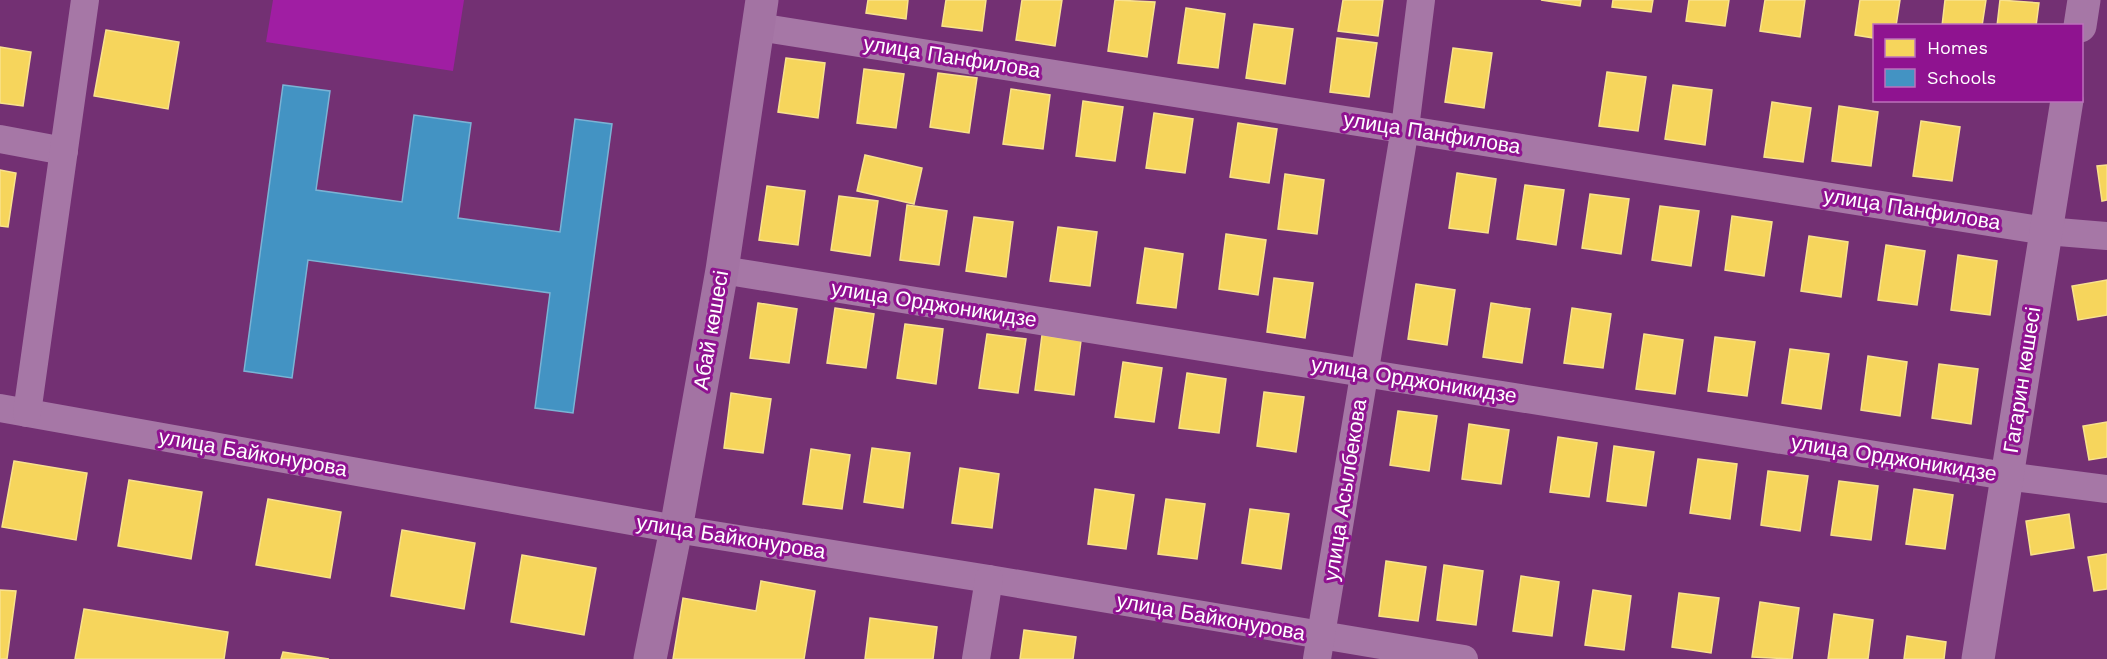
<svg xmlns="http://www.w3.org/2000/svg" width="2107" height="659" font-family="'Work Sans',sans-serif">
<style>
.green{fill:#a01ea3}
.homes{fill:#f6d55c;stroke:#f9e28d;stroke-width:1.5}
.schools{fill:#4393c3;stroke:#7bb3d5;stroke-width:1.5}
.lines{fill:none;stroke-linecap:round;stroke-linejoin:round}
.minor{stroke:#a677a6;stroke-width:28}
.tertiary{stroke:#a677a6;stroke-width:33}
.secondary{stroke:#a373a3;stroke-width:33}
.labels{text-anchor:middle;stroke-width:6;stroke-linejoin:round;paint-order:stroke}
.street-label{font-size:21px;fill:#fff;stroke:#8f1390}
</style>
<rect width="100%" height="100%" fill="#733073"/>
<polygon class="green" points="273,0 464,0 453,71 266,42"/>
<g class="homes">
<polygon points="868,0 908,0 906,19 866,13"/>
<polygon points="946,0 986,0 982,31 942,26"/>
<polygon points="1022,0 1062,0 1055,46 1016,40"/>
<polygon points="1115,0 1155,2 1147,57 1108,51"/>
<polygon points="1343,0 1383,0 1378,36 1338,31"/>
<polygon points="1541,0 1581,0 1580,6"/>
<polygon points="1613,0 1653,0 1651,12 1612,7"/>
<polygon points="1689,0 1729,0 1725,26 1686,21"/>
<polygon points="1765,0 1805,0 1800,37 1760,31"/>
<polygon points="1860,0 1900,0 1896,26 1874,26 1874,38 1855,35"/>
<polygon points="1945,0 1986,0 1982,26 1942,26"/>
<polygon points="2000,0 2039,3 2036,26 1997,26"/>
<polygon points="1186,8 1225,14 1218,68 1178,63"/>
<polygon points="1254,24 1293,29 1285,84 1246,78"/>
<polygon points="106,30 179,42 168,109 94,96"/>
<polygon points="1337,38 1377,43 1369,97 1330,92"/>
<polygon points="0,47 31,52 23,106 0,103"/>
<polygon points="1453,48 1492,53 1484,108 1445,102"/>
<polygon points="786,58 825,63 818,118 778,112"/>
<polygon points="864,69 904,74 896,128 857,123"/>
<polygon points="1607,72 1646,77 1638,131 1599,126"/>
<polygon points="938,73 977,78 969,133 930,127"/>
<polygon points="1673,85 1712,90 1705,145 1665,139"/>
<polygon points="1011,89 1050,95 1043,149 1003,144"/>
<polygon points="1083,101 1123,107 1115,161 1076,156"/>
<polygon points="1772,102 1811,108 1803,162 1764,157"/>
<polygon points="1839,106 1878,112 1871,166 1832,161"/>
<polygon points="1154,113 1193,119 1185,173 1146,168"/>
<polygon points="1921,121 1960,127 1952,181 1913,176"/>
<polygon points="1238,123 1277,129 1269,183 1230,177"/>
<polygon points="865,155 922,168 914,204 857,191"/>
<polygon points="2107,165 2107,200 2102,201 2097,166"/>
<polygon points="0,170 16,173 8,227 0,226"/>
<polygon points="1457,173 1496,179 1488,233 1449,228"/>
<polygon points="1285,174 1324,180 1317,234 1278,229"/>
<polygon points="1525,185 1564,190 1556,245 1517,239"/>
<polygon points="767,186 805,191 798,245 759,240"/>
<polygon points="1590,194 1629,199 1621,254 1582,248"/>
<polygon points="839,196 878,201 870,256 831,250"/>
<polygon points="907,205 947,211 939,265 900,260"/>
<polygon points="1660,206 1699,211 1691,266 1652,260"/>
<polygon points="1732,216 1772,222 1764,276 1725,270"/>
<polygon points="974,217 1013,222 1006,277 966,271"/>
<polygon points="1058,227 1097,232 1090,286 1050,281"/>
<polygon points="1226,234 1266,240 1258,295 1219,289"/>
<polygon points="1809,236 1848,242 1841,297 1801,291"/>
<polygon points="1886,245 1925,251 1917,305 1878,300"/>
<polygon points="1145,248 1183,254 1176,308 1137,303"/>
<polygon points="1958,255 1997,261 1990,315 1951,310"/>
<polygon points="1274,278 1313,283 1305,338 1267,332"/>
<polygon points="2107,280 2107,315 2078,320 2072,286"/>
<polygon points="1416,284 1455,290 1447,345 1408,339"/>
<polygon points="758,303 797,309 789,363 750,358"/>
<polygon points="1491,303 1530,309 1522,363 1483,357"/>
<polygon points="835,308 874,314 866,368 827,363"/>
<polygon points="1572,308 1611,314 1603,368 1564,363"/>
<polygon points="905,324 943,329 936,384 897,378"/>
<polygon points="987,334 1026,339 1018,393 979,388"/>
<polygon points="1644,334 1683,340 1675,394 1636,389"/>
<polygon points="1042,335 1081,341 1074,395 1035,390"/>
<polygon points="1715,337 1755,342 1747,396 1708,391"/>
<polygon points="1790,349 1829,354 1821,409 1782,403"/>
<polygon points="1868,356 1907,362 1900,416 1861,410"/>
<polygon points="1123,362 1162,368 1154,422 1115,417"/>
<polygon points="1939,364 1978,369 1971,424 1932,418"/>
<polygon points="1187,373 1226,379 1219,433 1179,428"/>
<polygon points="1264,392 1304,397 1296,452 1257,446"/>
<polygon points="731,393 771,399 763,453 724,448"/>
<polygon points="1398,411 1437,416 1429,471 1390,465"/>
<polygon points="2107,422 2107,457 2089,460 2083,426"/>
<polygon points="1469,424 1509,430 1501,484 1462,479"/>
<polygon points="1558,437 1597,443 1589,497 1550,492"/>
<polygon points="1614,446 1654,452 1646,506 1607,501"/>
<polygon points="872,448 910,453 903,508 864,502"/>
<polygon points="811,449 850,455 842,509 803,504"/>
<polygon points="1698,459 1737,464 1730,519 1690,513"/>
<polygon points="14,461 87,473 76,540 2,527"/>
<polygon points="960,468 999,474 992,528 952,523"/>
<polygon points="1768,471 1808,476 1800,531 1761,525"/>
<polygon points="129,480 202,492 191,559 118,546"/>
<polygon points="1839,481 1878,486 1871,540 1831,535"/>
<polygon points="1095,489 1134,495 1126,549 1088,544"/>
<polygon points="1914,489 1953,495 1945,549 1906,544"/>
<polygon points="268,499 341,512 330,578 256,565"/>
<polygon points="1166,499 1205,504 1197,559 1158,554"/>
<polygon points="1250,509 1289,514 1281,569 1242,563"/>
<polygon points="2069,514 2074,548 2031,555 2026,521"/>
<polygon points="402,530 475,543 464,609 391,596"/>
<polygon points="2107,554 2107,589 2094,591 2088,557"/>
<polygon points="522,555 596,568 584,635 511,622"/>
<polygon points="1386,561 1426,567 1418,621 1379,616"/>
<polygon points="1444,565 1483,571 1476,625 1437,620"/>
<polygon points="1521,576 1559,582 1552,636 1513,631"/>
<polygon points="761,581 815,591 804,659 673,659 683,598 756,611"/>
<polygon points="0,590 16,591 7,659 0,659"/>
<polygon points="1593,590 1631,596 1624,650 1585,645"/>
<polygon points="1679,593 1719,598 1711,653 1672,647"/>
<polygon points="1760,602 1799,608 1792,659 1752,657"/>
<polygon points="84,609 228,632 224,659 75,659"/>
<polygon points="1834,614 1873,620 1868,659 1828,659"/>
<polygon points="870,618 937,627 933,659 865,659"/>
<polygon points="1024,630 1076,637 1073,659 1020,659"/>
<polygon points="1907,636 1946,642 1944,659 1904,659"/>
<polygon points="283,652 329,659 281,659"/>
</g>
<polygon class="schools" points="283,85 330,91 316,190 402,202 414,115 471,123 458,218 560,232 575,119 612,124 573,413 535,408 550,293 308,260 292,378 244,371"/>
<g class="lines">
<g class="minor">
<polyline points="758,27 2046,231 2107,236"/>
<polyline points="0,139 64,151"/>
<polyline points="722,270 2006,476 2107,489"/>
<polyline points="0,408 676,529 989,579 1464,659"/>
<polyline points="27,413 85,0"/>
<polyline points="976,659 989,579"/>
<polyline points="1317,659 1405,128 1421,0"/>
</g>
<g class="tertiary">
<polyline points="2080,26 2084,0"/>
<polyline points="1978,659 2067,100"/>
</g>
<polyline class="secondary" points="650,659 676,529 722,270 762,0"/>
</g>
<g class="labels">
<g class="street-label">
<text transform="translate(952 57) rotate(9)" y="7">улица Панфилова</text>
<text transform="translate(1432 133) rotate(9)" y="7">улица Панфилова</text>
<text transform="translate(1912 209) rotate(9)" y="7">улица Панфилова</text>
<text transform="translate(934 304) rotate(9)" y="7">улица Орджоникидзе</text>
<text transform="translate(711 330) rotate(-80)" y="7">Абай көшесі</text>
<text transform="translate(1414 380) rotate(9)" y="7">улица Орджоникидзе</text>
<text transform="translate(2022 380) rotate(-81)" y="7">Гагарин көшесі</text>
<text transform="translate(253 453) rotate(10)" y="7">улица Байконурова</text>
<text transform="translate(1894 458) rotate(9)" y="7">улица Орджоникидзе</text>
<text transform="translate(1345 490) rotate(-81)" y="7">улица Асылбекова</text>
<text transform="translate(731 537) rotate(9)" y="7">улица Байконурова</text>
<text transform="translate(1211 617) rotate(10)" y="7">улица Байконурова</text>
</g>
</g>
<rect x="1873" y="24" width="210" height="78" fill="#8f1390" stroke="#bc71bc" stroke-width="1.5"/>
<rect x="1885" y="39" width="30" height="18" fill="#f6d55c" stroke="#bc71bc" stroke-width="1.5"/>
<text x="1927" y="54" font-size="18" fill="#ffffff">Homes</text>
<rect x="1885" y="69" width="30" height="18" fill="#4393c3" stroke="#bc71bc" stroke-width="1.5"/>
<text x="1927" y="84" font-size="18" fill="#ffffff">Schools</text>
</svg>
